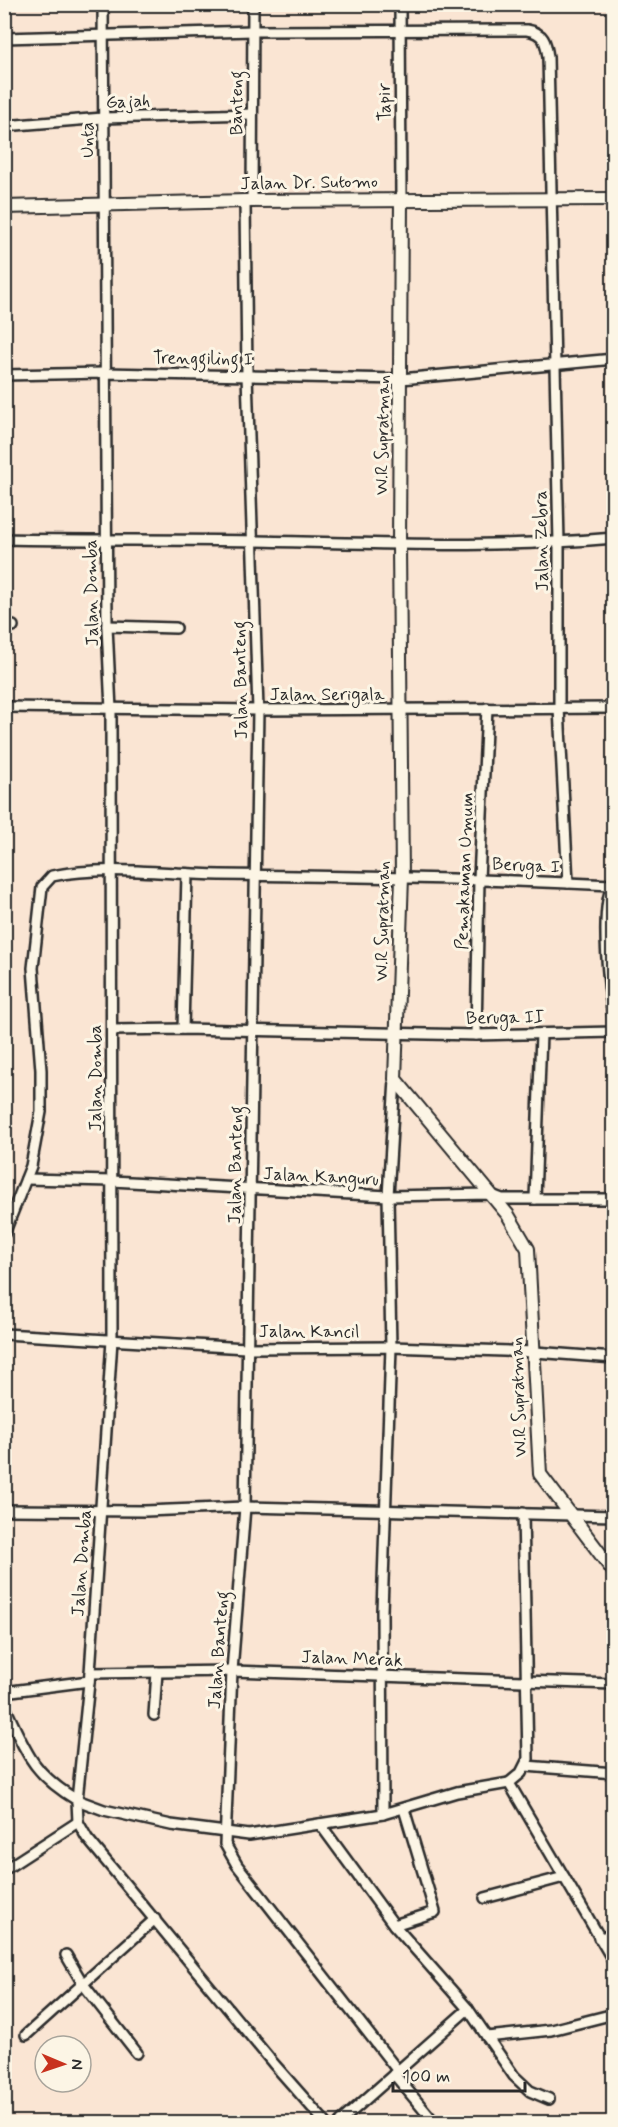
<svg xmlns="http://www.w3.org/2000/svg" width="618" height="2127" font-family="Mynerve,sans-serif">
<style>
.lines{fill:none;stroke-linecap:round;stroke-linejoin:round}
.street-casing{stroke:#2b2b2b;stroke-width:14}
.secondary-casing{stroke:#2b2b2b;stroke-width:16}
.street{stroke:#fcf5e5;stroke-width:9}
.secondary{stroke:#fcf5e5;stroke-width:12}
.labels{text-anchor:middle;stroke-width:6;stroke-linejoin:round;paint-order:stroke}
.street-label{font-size:18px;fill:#2b2b2b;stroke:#fcf5e5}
</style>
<rect width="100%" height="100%" fill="#fae5d3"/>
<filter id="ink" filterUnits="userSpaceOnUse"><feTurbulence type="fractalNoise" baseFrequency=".0167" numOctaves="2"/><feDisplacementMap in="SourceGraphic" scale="12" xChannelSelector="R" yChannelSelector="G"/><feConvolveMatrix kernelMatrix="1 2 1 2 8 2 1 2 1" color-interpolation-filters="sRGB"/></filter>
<g filter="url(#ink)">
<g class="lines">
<g class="street-casing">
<g id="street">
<polyline points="103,4 107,626 111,710 112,1340 90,1673 77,1800 104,1810 171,1825 249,1835 383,1814 457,1792 509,1783"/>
<polyline points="400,4 401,199"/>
<path d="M4 38 253 31 527 30C544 33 546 42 548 57L559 543V708L568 883"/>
<polyline points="4,126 103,118 252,114"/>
<polyline points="245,201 247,375 258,710 245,1507 232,1671 225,1844 237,1865 398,2071"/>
<polyline points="252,201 253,4"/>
<polyline points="4,375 104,373 401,379 614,359"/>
<path d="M4 539C88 541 171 539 255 541 375 543 493 549 614 538"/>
<polyline points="4,626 13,626"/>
<polyline points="107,626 176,628"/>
<polyline points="4,707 258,710 614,708"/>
<path d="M614 884C598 903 610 997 614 1024"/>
<polyline points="183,1029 187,874"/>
<polyline points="112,1030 183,1029 476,1035 614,1032"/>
<polyline points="476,1035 479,879 487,708"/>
<polyline points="26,1179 112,1181 388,1196 489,1194 502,1199 614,1199"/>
<polyline points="535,1199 541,1034"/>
<path d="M4 1234 31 1166 41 1112V1070L33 968 42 887 52 876C106 865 164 874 220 875 351 876 481 879 612 885"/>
<polyline points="4,1334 246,1348 391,1347 535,1352 614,1358"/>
<polyline points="4,1510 145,1511 245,1507 614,1516"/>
<polyline points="523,1513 528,1759 521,1773 509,1783 614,1962"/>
<polyline points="90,1673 232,1671 614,1684"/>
<polyline points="4,1692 89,1681"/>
<path d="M4 1705C26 1751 31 1773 77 1800L78 1822 87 1838 273 2063 325 2122"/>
<polyline points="154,1715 157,1672"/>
<polyline points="526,1766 614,1773"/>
<polyline points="383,1814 382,1611 391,1347 388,1196 395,1079"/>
<polyline points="320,1824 394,1925 468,2009 514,2076 530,2091 549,2099"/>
<polyline points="4,1870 78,1822"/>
<polyline points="485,1898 564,1877"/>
<polyline points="394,1925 435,1912 404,1809"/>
<polyline points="599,1938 614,1935"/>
<polyline points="66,1955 83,1984 137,2053"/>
<polyline points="26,2035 155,1919"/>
<polyline points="487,2037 551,2030 614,2014"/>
<polyline points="394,2074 434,2122"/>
<polyline points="340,2122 468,2009"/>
</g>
</g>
<g class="secondary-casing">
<g id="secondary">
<polyline points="401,199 399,546 402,877 395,1079 508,1215 528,1249 540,1474 614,1572"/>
<polyline points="4,207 245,201 614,199"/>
</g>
</g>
<use href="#street" class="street"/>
<use href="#secondary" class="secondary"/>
</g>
</g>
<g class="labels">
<g class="street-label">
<text transform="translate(128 101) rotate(-2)" y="6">Gajah</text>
<text transform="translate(384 102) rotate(-91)" y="6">Tapir</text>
<text transform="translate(236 103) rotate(-90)" y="6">Banteng</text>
<text transform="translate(87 140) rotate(-90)" y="6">Unta</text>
<text transform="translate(309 182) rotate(-1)" y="6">Jalan Dr. Sutomo</text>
<text transform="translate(203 358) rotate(1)" y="6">Trenggiling I</text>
<text transform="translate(382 435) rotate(-89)" y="6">W.R Supratman</text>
<text transform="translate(541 541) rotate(-91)" y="6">Jalan Zebra</text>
<text transform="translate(91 593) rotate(-91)" y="6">Jalan Domba</text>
<text transform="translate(240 680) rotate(-91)" y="6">Jalan Banteng</text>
<text x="327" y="700">Jalan Serigala</text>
<text transform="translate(526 865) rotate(3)" y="6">Beruga I</text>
<text transform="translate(464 871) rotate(-88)" y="6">Pemakaman Umum</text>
<text transform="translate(382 921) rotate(-89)" y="6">W.R Supratman</text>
<text transform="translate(505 1017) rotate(-1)" y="6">Beruga II</text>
<text transform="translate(95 1078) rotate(-90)" y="6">Jalan Domba</text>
<text transform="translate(235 1165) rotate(-89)" y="6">Jalan Banteng</text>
<text transform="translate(321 1176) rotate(3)" y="6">Jalan Kanguru</text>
<text x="309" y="1337">Jalan Kancil</text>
<text transform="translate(518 1397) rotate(-92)" y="6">W.R Supratman</text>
<text transform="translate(81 1563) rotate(-86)" y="6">Jalan Domba</text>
<text transform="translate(218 1650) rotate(-86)" y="6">Jalan Banteng</text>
<text transform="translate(352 1658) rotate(2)" y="6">Jalan Merak</text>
</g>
</g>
<rect width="618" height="2127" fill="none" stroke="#fcf5e5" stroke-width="24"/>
<rect x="12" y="12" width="594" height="2103" fill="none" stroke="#2b2b2b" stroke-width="2" filter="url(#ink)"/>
<g transform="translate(63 2064) rotate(92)"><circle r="28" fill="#fcf5e5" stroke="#a8a49b" stroke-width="1.5"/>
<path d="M0-4.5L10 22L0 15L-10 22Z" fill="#c8321e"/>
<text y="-9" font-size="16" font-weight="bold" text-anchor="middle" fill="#2b2b2b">N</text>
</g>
<path d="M393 2082v9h132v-9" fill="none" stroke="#2b2b2b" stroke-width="3"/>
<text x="402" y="2082" font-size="18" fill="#2b2b2b" stroke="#fcf5e5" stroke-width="4.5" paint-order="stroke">100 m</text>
</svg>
